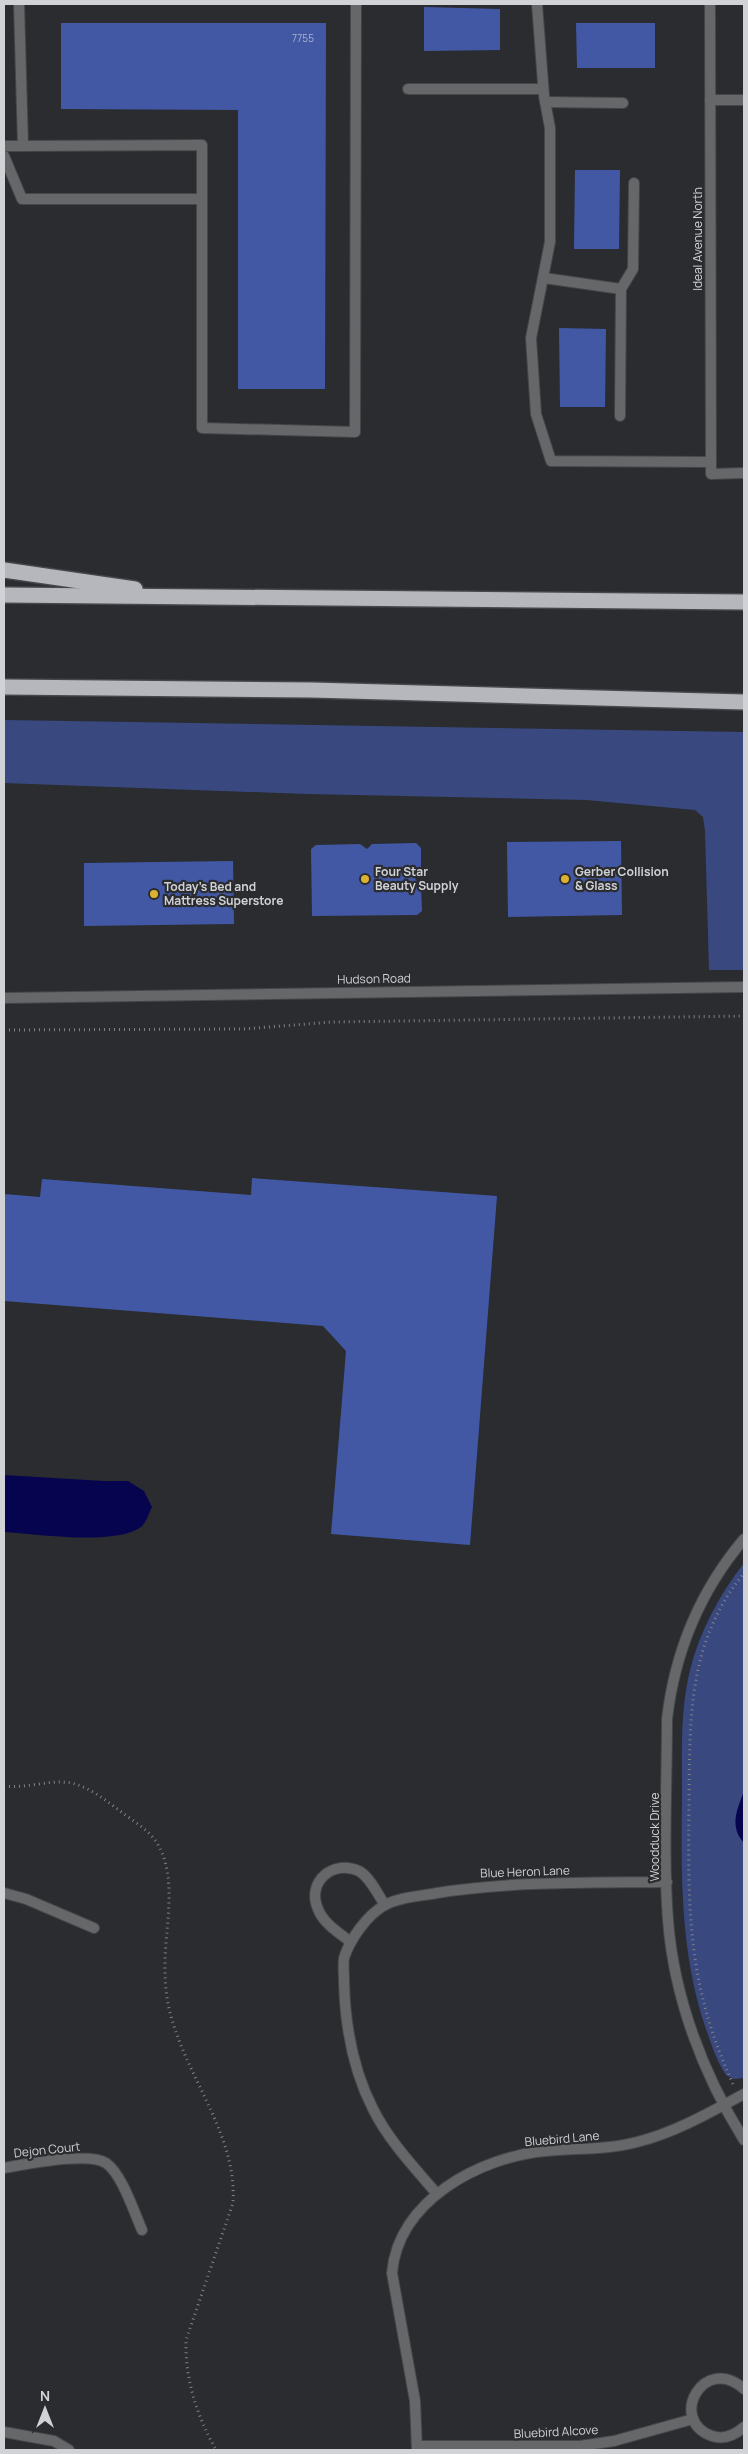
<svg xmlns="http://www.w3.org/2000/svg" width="748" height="2454" font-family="Manrope,sans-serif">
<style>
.green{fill:#394980}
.water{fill:#07044f}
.building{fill:#4258a5}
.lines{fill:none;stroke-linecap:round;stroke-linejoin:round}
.service-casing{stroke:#45474a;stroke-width:12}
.minor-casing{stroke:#45474a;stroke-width:12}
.tertiary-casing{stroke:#45474a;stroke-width:12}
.motorway-casing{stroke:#45474a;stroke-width:18}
.path{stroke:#808285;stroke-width:3;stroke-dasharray:1 4;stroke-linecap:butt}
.service{stroke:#666769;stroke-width:10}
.minor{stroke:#666769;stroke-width:10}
.tertiary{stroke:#666769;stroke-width:10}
.motorway{stroke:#b5b7bd;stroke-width:15}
.poi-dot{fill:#dcb233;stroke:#2a2c30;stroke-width:2}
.labels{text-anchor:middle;stroke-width:4.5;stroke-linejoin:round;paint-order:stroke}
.number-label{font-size:10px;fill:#adb4c9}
.street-label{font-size:12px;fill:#d1d2d5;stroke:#2a2c30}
.poi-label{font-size:12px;font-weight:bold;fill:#d1d2d5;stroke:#2a2c30;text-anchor:start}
</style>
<rect width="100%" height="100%" fill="#2a2c30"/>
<g class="green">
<polygon points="4,720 744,732 744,970 709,970 705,831 703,817 695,810 586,800 307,794 4,783"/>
<path d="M744 1563V2078L734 2079 726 2075C716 2060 711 2043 705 2026 680 1950 681 1874 682 1795 682 1753 680 1711 690 1670 700 1631 719 1595 744 1563Z"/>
</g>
<g class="water">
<path d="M4 1475 104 1481H128L144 1491 152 1507C149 1513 146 1523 141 1527 115 1546 37 1534 4 1532Z"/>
<path d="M744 1791V1843C729 1826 737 1810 744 1791Z"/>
</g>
<g class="building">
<polygon points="424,7 500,9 500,50 424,51"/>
<polygon points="61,23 326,23 325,389 238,389 238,110 61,109"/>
<polygon points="576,23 655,23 655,68 577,68"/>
<polygon points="575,170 620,170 619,249 574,249"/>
<polygon points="559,328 606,329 605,407 560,407"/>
<polygon points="621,841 622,915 508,917 507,842"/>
<polygon points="416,843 421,848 421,873 415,879 421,885 422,911 417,915 312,916 311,849 316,845 360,844 367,849 372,844"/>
<polygon points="233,861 234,924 84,926 84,863"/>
<polygon points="252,1178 497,1196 470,1545 331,1534 346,1351 323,1326 4,1301 4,1194 40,1197 42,1179 251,1195"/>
</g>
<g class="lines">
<g class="service-casing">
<g id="service">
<polyline points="19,4 23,146 202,145 202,428 355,432 356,4"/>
<polyline points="537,4 544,96 550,128 550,242 531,338 536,414 551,461 711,462"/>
<polyline points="408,89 543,89"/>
<polyline points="545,102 623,103"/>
<polyline points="4,146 23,146"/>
<polyline points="4,156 22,199 202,199"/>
<polyline points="544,278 621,289 620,416"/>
<polyline points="621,289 633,269 634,183"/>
</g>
</g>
<g class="minor-casing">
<g id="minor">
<polyline points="710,4 711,474 744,473"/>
<polyline points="710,100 744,100"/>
<path d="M744 1539C700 1591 675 1651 667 1719 667 1785 663 1854 668 1920 674 1998 703 2074 744 2140"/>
<polyline points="4,1893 26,1899 94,1928"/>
<path d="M351 1942C339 1933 323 1923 318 1909 306 1882 333 1859 359 1871 370 1877 378 1895 385 1905"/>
<path d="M4 2168C25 2164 89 2152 106 2163 122 2174 134 2212 142 2230"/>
<path d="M437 2194C414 2167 389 2141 373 2109 353 2070 345 2025 344 1981 344 1974 343 1965 344 1958 350 1939 367 1915 385 1905 399 1897 421 1896 437 1893 513 1881 590 1883 667 1882"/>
<path d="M744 2389C704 2353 667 2420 712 2436 724 2440 735 2435 744 2427"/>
<polyline points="4,2432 54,2441 69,2450"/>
<polyline points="417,2446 580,2446 614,2441 693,2419"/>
<path d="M417 2450 415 2401 392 2273C398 2201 479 2157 546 2151 576 2148 607 2150 637 2142 674 2133 711 2112 744 2094"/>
</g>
</g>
<g class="tertiary-casing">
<polyline id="tertiary" points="4,998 744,987"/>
</g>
<g class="motorway-casing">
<g id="motorway">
<polyline points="4,570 135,589"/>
<polyline points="4,595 744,602"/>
<polyline points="4,687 312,690 744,702"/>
</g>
</g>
<g class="path">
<polyline points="4,1030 243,1029 332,1022 744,1016"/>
<path d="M4 1786C26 1789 50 1779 71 1783 90 1787 105 1800 120 1811 133 1821 148 1829 157 1843 179 1879 164 1929 165 1970 165 1990 168 2010 175 2029 194 2087 237 2140 233 2203L186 2340C185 2380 197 2416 216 2450"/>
<path d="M733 2084C687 1984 688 1910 689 1803 690 1719 687 1643 744 1573"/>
</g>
<use href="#service" class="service"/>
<use href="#minor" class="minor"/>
<use href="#tertiary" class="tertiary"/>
<use href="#motorway" class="motorway"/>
</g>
<g class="poi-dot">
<circle cx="365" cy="879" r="5"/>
<circle cx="565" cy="879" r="5"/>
<circle cx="154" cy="894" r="5"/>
</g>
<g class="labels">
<g class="number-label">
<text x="303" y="42">7755</text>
</g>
<g class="street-label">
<text transform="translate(698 239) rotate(-90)" y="4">Ideal Avenue North</text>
<text transform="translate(374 979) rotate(-1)" y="4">Hudson Road</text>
<text transform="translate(655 1837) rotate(-90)" y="4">Woodduck Drive</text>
<text transform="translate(525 1872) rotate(-2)" y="4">Blue Heron Lane</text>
<text transform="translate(562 2139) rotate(-5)" y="4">Bluebird Lane</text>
<text transform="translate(47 2150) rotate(-6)" y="4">Dejon Court</text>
<text transform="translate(556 2432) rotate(-3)" y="4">Bluebird Alcove</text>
</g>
<g class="poi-label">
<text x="375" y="876">Four Star<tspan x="375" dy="14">Beauty Supply</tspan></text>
<text x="575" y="876">Gerber Collision<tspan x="575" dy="14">&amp; Glass</tspan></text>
<text x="164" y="891">Today's Bed and<tspan x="164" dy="14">Mattress Superstore</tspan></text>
</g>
</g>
<rect width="748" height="2454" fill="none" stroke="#d1d2d5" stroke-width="10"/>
<g transform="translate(45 2409)" stroke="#2a2c30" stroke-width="4" paint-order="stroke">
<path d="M0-4L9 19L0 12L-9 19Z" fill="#d1d2d5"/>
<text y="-8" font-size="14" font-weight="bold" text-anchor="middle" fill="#d1d2d5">N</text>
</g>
</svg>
